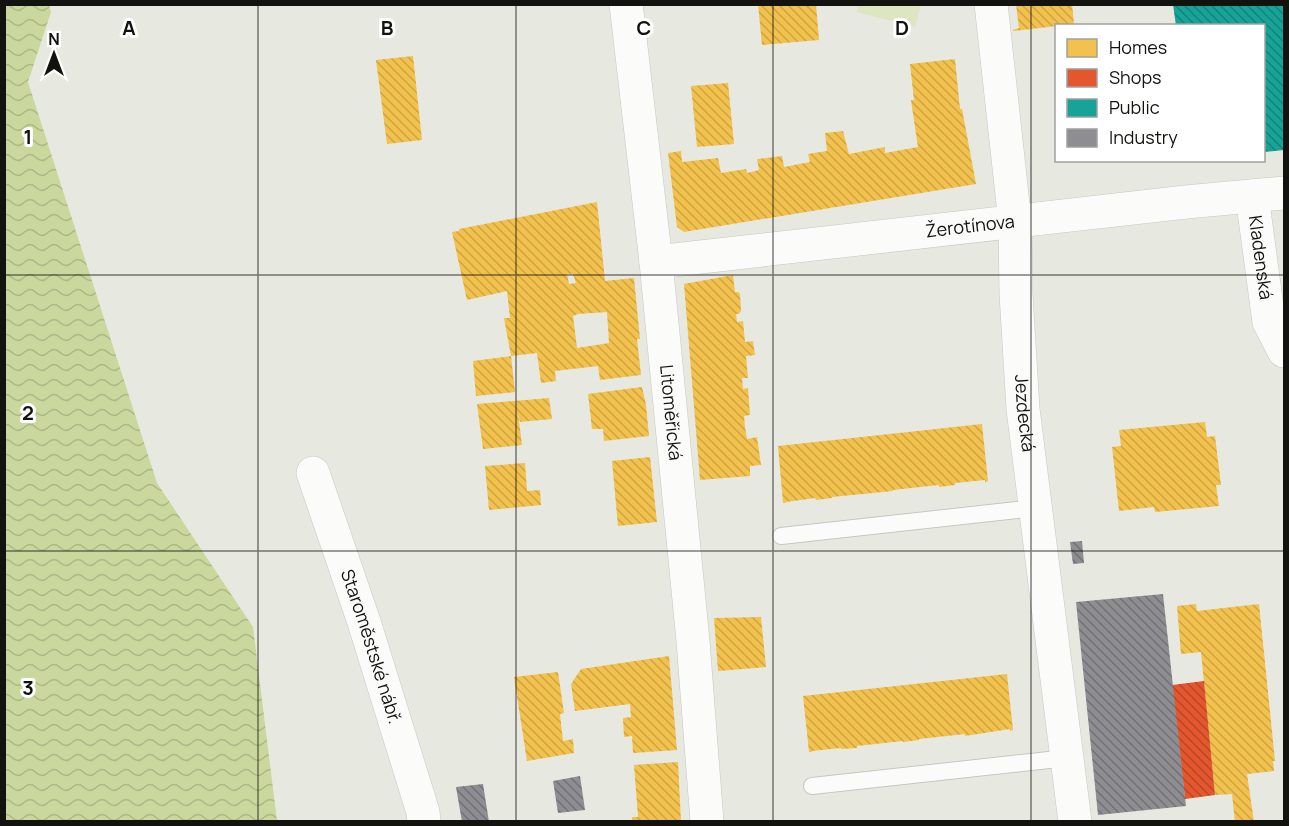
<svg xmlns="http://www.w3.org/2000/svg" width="1289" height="826" font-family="Manrope,sans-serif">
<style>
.green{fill:#dde5c1}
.water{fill:url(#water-waves)}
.homes{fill:url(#homes-back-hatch);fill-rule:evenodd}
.shops{fill:url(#shops-back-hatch)}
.public{fill:url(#public-back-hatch)}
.industry{fill:url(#industry-back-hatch)}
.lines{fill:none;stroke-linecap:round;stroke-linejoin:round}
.service-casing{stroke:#c6c7c1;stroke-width:18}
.minor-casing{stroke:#c6c7c1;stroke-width:34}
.secondary-casing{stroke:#c6c7c1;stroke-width:34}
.service{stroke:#fbfcfa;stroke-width:16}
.minor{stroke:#fbfcfa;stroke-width:33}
.secondary{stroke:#fbfcfa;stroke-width:33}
.grid{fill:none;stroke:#12130e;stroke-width:1.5;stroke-opacity:0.55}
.labels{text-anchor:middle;stroke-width:6;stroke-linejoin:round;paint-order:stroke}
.street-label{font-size:18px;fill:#12130e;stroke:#fff}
.grid-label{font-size:20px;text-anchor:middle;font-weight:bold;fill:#12130e;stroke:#fff;stroke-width:6;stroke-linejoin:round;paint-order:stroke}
</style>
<defs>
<pattern id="water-waves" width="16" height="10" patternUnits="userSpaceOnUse" patternTransform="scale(1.5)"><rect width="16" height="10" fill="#cad79d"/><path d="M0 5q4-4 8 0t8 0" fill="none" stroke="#acb886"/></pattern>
<pattern id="homes-back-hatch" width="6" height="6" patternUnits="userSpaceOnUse" patternTransform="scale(1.5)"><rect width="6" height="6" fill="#f2c14e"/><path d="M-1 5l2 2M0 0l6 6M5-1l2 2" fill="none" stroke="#cea543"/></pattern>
<pattern id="shops-back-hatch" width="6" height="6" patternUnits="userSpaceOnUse" patternTransform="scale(1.5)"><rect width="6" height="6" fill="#e4572e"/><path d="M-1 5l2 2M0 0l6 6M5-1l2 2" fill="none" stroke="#b74726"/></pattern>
<pattern id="public-back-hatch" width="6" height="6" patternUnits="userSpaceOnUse" patternTransform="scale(1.5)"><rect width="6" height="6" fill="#17a398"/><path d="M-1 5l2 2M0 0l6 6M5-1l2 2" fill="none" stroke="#13847a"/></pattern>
<pattern id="industry-back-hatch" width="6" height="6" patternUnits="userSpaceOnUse" patternTransform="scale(1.5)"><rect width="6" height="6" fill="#8d8d92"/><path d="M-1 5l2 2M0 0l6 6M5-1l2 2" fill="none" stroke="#727276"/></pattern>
</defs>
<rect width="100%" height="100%" fill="#e7e9e0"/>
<polygon class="green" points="858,5 858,4 921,5 915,27 857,12"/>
<polygon class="water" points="5,4 49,5 51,12 28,82 157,483 253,627 277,821 5,821"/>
<g class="homes">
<polygon points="758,4 816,4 819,40 762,45"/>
<polygon points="1016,4 1072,4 1074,24 1013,31 1013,30 1019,28"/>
<polygon points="413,56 422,140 387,144 376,60"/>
<polygon points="955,59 960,109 962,109 976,184 684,232 677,227 668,153 681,151 682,162 718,158 721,173 746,169 747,173 759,170 757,159 782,156 784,167 810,162 808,154 827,151 825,133 843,131 849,154 885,147 885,153 918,147 913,114 911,100 914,100 910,64"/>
<polygon points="728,83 734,144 697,147 691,86"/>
<path d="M597 202 605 281 634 278 640 339H637L641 375 600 380 598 366 555 371 556 381 541 383 537 353 511 356 504 318H510L507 291 467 300 452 232 459 231V229ZM567 274H573L576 283 569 284ZM607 312 609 343 577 348 573 316 578 314Z"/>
<polygon points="733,275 735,292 738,292 740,294 741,311 739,314 736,314 737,322 743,321 745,342 753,341 755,355 746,356 748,378 742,378 743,389 748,388 750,415 744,416 745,427 747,439 757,437 761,465 750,466 750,476 700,480 684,284"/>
<polygon points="511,356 515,392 476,396 473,361"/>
<polygon points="642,387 646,405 649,436 604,441 603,429 592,429 588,394"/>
<polygon points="549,398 552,419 520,422 518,413 522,445 483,449 477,404"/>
<polygon points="1205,422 1207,437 1215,436 1221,485 1216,485 1219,506 1155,512 1154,507 1119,511 1112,447 1121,446 1119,430"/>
<polygon points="982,424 988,481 985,482 985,480 955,483 955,485 939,487 939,485 893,490 893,491 832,497 832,498 816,500 815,498 786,502 786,503 783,503 778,446"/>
<polygon points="650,457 657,522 618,526 612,461"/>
<polygon points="525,463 527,491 540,490 541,505 489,510 485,466"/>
<polygon points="1196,604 1197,611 1259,604 1275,761 1273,761 1274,771 1247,774 1254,822 1235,822 1232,794 1215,795 1201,652 1181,654 1177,606"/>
<polygon points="761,617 766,667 718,671 714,618"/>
<polygon points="669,656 677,750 633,753 632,736 624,737 623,718 631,717 630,704 575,711 571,684 581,669"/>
<polygon points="558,672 564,713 560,714 563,741 573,739 574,753 527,761 514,677"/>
<polygon points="1007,674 1013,730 1010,731 1010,729 965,736 965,734 919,739 919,740 903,742 903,741 857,746 857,748 841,749 841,748 812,751 812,752 809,752 803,696"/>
<polygon points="678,762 681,822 632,822 632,817 638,817 634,765"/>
</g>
<polygon class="shops" points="1204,681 1215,795 1185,799 1172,685"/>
<polygon class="public" points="1173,4 1284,4 1284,150 1264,152 1264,26 1176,26"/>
<g class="industry">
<polygon points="1082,541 1084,563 1073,564 1070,542"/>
<polygon points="1163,594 1186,806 1098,815 1076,602"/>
<polygon points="580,776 585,810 558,813 553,781"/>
<polygon points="483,784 489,822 462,822 456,787"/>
</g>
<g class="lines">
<g class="service-casing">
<g id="service">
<polyline points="781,536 1035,508"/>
<polyline points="812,786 1067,758"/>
</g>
</g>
<g class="minor-casing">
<g id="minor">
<path id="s1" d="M991 4 1015 222 1016 294 1023 409 1075 822"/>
<path id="s2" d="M1252 196 1269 322 1284 351"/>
<path id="s3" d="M656 262 1186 202 1284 193"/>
<path id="s4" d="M313 473 364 622 423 812 424 822"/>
</g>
</g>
<g class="secondary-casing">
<g id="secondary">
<path id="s5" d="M626 4 656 262 693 641 707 822"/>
</g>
</g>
<use href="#service" class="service"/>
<use href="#minor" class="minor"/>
<use href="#secondary" class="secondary"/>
</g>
<path class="grid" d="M258 4V822M516 4V822M773 4V822M1031 4V822M4 275H1284M4 551H1284"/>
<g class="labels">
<g class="street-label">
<text dy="6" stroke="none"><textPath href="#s3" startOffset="316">Žerotínova</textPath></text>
<text dy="6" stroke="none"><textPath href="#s2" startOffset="62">Kladenská</textPath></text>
<text dy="6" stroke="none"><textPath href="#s5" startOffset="411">Litoměřická</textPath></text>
<text dy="6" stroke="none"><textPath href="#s1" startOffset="411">Jezdecká</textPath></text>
<text dy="6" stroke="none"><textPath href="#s4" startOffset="183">Staroměstské nábř.</textPath></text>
</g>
</g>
<g class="grid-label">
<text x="129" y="35">A</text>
<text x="387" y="35">B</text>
<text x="644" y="35">C</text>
<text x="902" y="35">D</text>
<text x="28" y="144">1</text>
<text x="28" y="420">2</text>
<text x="28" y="695">3</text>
</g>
<rect width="1289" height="826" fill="none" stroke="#12130e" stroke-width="12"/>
<rect x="1055" y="24" width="210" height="138" fill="#ffffff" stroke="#a0a19f" stroke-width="1.5"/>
<rect x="1067" y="39" width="30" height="18" fill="#f2c14e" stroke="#a0a19f" stroke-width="1.5"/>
<text x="1109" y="54" font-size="18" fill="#12130e">Homes</text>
<rect x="1067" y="69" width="30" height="18" fill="#e4572e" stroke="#a0a19f" stroke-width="1.5"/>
<text x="1109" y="84" font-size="18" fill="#12130e">Shops</text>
<rect x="1067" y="99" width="30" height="18" fill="#17a398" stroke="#a0a19f" stroke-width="1.5"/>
<text x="1109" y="114" font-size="18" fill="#12130e">Public</text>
<rect x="1067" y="129" width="30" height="18" fill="#8d8d92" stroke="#a0a19f" stroke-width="1.5"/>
<text x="1109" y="144" font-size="18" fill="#12130e">Industry</text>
<g transform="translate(54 54)" stroke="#ffffff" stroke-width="4.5" paint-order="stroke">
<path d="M0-4.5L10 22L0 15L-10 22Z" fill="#12130e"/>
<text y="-9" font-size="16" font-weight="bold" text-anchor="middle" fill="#12130e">N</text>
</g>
</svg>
